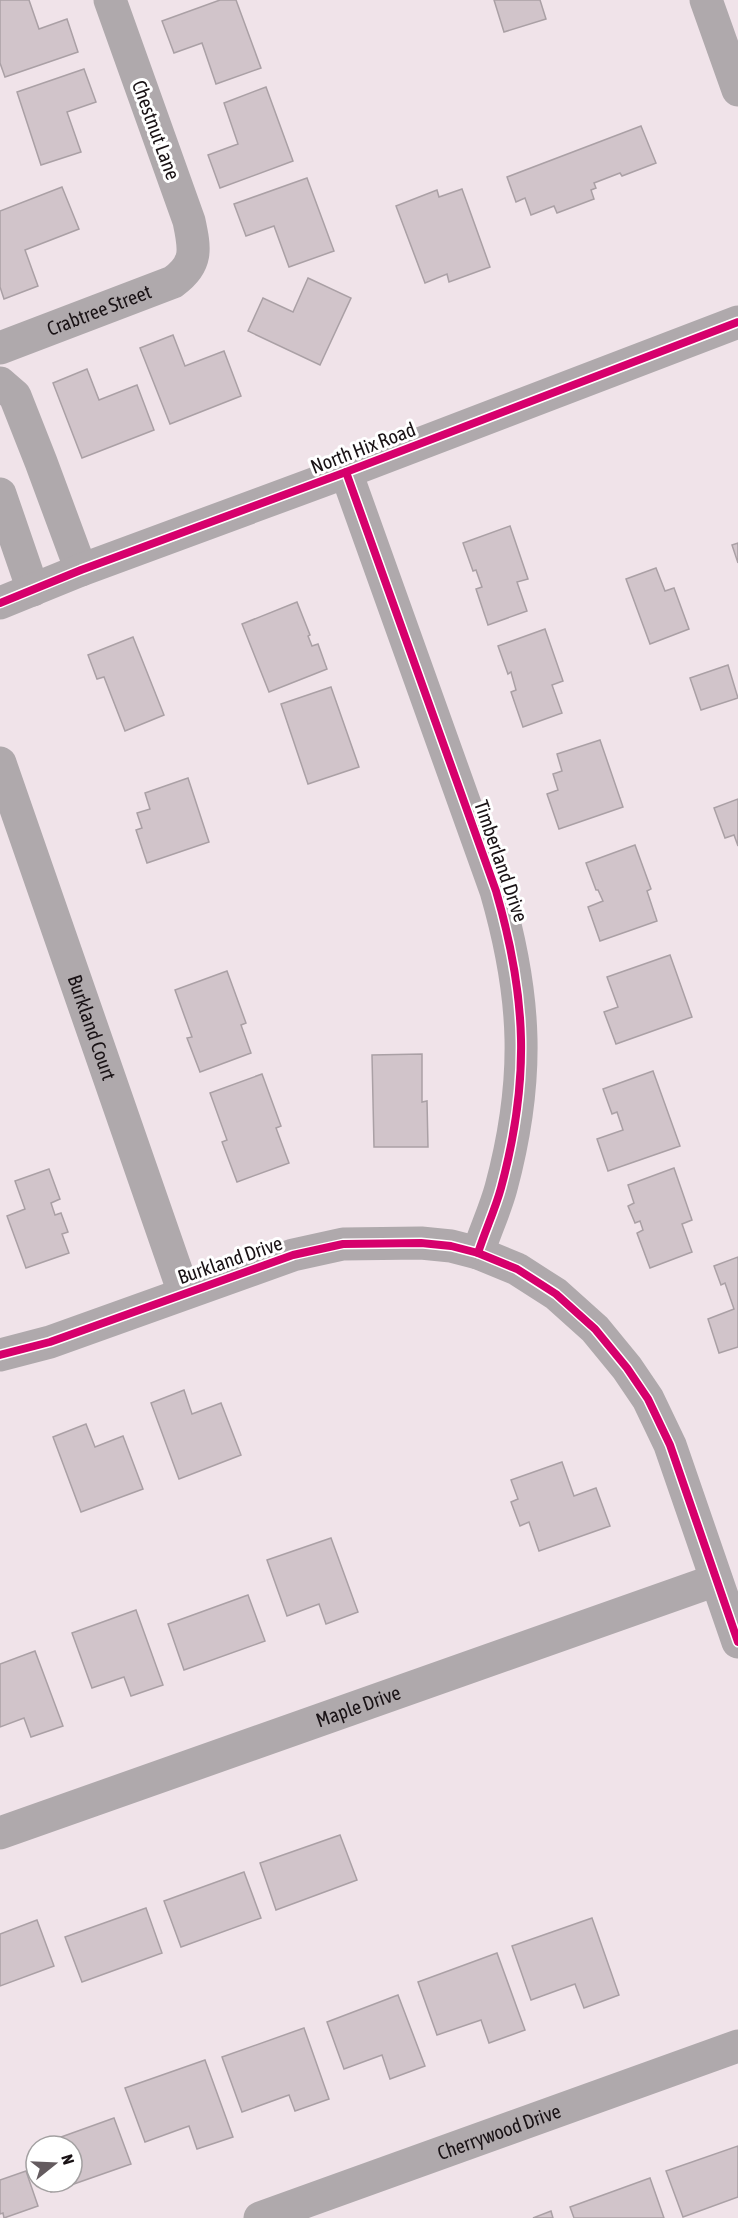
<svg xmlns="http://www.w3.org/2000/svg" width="738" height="2218" font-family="'Asap Condensed',sans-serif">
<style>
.building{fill:#d1c4ca;stroke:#aaa0a5;stroke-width:1.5}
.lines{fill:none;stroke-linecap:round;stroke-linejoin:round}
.minor{stroke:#afa9ac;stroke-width:33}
.cycleway-casing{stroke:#fff;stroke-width:11}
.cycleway{stroke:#d6006c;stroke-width:8}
.labels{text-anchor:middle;stroke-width:6;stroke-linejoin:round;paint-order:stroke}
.street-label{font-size:20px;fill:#191215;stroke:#fff}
</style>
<rect width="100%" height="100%" fill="#f0e3e9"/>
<g class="building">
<polygon points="0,0 29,0 39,29 67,19 78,52 5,77 0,63"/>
<polygon points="220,0 236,0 261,68 216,84 202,43 174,53 162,21"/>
<polygon points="494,0 540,0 546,19 504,32"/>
<polygon points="84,69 96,102 67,112 81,152 41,165 17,92"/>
<polygon points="266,87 293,161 220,188 208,155 238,144 224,103"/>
<polygon points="641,126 656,163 622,176 620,173 594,183 596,188 591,190 594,199 557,213 554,206 531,215 525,198 516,202 507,177"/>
<polygon points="307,178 334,251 289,267 274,226 246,236 234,204"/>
<polygon points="62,187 79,229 25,250 38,286 4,299 0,287 0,211"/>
<polygon points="462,189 490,267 449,282 447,274 425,283 396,206 437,190 439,197"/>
<polygon points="308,278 351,298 320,365 248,331 263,298 293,312"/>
<polygon points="173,335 185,366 224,351 241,396 170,424 140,348"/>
<polygon points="87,369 99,400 137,385 154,430 82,458 53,383"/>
<polygon points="510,526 528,579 517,582 527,611 488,625 476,589 482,587 476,570 473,571 463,543"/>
<polygon points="738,543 738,563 732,545"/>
<polygon points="656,568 665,591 674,588 689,629 650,644 626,579"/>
<polygon points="297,602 310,635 308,636 312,646 318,644 327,669 269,692 242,624"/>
<polygon points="545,629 563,681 552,685 562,713 523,727 511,692 516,690 511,672 508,674 498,646"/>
<polygon points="133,637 164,715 125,731 104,677 97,679 88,655"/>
<polygon points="728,665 738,698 701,710 690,678"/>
<polygon points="331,687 359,767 308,784 281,704"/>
<polygon points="600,740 623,807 559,829 547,794 558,790 553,774 562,771 557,754"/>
<polygon points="188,778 209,842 147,863 136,830 142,828 137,813 150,809 145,793"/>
<polygon points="738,799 738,846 734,835 725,838 714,808"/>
<polygon points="635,845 651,889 647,891 657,921 600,941 588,907 603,901 598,890 596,890 586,863"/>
<polygon points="670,955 692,1017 616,1044 604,1012 618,1007 607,977"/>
<polygon points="227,971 246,1023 241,1025 251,1053 200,1072 187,1038 192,1037 175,990"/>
<polygon points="422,1054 422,1102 427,1101 428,1147 374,1147 372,1055"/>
<polygon points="653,1071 680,1146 608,1171 597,1139 623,1130 617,1112 612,1114 603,1089"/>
<polygon points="262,1074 281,1126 276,1128 289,1163 237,1182 222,1142 227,1140 210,1093"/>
<polygon points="674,1168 692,1220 682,1224 692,1252 650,1268 637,1233 643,1230 640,1221 635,1223 628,1206 634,1203 628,1185"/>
<polygon points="49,1169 60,1199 51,1203 55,1215 61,1213 68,1232 62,1234 69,1253 26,1268 7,1216 25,1209 15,1181"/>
<polygon points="738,1257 738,1347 719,1353 708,1319 734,1309 725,1283 721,1285 714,1266"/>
<polygon points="184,1390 192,1414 221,1403 241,1455 179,1479 151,1403"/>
<polygon points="86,1424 95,1447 123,1436 143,1489 81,1512 53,1437"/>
<polygon points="562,1462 574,1496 596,1488 610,1526 539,1551 529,1522 520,1526 511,1502 518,1499 511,1480"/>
<polygon points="331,1538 358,1612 326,1624 319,1604 287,1616 267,1560"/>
<polygon points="248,1595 265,1641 184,1670 168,1624"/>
<polygon points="136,1610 163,1685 131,1696 124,1677 92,1688 72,1633"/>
<polygon points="35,1651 63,1726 31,1737 24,1718 0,1727 0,1664"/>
<polygon points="340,1835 357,1880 276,1910 260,1863"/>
<polygon points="244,1872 261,1918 181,1947 164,1901"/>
<polygon points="146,1908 162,1953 82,1982 65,1937"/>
<polygon points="592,1918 619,1995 584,2008 575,1984 531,2000 512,1946"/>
<polygon points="37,1920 54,1966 0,1986 0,1934"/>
<polygon points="497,1953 525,2030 489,2043 481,2020 437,2035 418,1982"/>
<polygon points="398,1995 425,2066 390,2079 382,2055 344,2069 327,2022"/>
<polygon points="304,2028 329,2099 295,2111 289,2095 242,2112 222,2057"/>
<polygon points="205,2060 233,2137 197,2149 189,2126 145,2142 125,2088"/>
<polygon points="114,2118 131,2164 51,2192 47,2182 72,2182 72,2146 36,2146"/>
<polygon points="738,2146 738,2197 683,2217 666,2171"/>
<polygon points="26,2171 38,2206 4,2218 3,2213 0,2214 0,2180"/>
<polygon points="650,2178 664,2218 574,2218 570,2207"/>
<polygon points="551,2211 553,2218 533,2218"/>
</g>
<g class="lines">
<g class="minor">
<polyline points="706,0 738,90"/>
<path id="s1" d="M0 348 173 282C198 264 195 249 189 221L110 0"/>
<polyline points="0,383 15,396 41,462 81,570"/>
<path d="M346 472 496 891C527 998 530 1080 501 1188 495 1210 485 1231 478 1253"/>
<polyline points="0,494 33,590"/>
<polyline points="0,603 81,570 346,472 738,322"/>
<path id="s2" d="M0 763 184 1293"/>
<polyline points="0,1355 50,1342 293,1255 343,1244 421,1243 451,1246 478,1253 517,1269 556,1294 595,1329 627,1368 648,1399 670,1445 738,1642"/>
<path id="s3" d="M0 1833 716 1580"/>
<path id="s4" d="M260 2218 738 2046"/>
</g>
<g class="cycleway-casing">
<g id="cycleway">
<path d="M346 472 496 891C527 998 530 1080 501 1188 495 1210 485 1231 478 1253"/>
<polyline points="0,603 81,570 346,472 738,322"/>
<polyline points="0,1355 50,1342 293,1255 343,1244 421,1243 451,1246 478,1253 517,1269 556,1294 595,1329 627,1368 648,1399 670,1445 738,1642"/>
</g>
</g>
<use href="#cycleway" class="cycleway"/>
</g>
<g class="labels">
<g class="street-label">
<text transform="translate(156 130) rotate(70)" y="7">Chestnut Lane</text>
<text dy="7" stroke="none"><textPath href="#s1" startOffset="106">Crabtree Street</textPath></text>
<text transform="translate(363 448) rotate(-21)" y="7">North Hix Road</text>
<text transform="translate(501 861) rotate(71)" y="7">Timberland Drive</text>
<text dy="7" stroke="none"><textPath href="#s2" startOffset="280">Burkland Court</textPath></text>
<text transform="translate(230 1260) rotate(-19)" y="7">Burkland Drive</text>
<text dy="7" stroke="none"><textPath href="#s3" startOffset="380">Maple Drive</textPath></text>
<text dy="7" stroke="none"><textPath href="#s4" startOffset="254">Cherrywood Drive</textPath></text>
</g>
</g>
<g transform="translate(54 2164) rotate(72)"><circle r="28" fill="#ffffff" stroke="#a3a0a1" stroke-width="1.5"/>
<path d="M0-4.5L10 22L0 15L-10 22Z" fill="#645b5f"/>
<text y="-9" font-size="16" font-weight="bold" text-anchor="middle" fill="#191215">N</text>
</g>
</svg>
